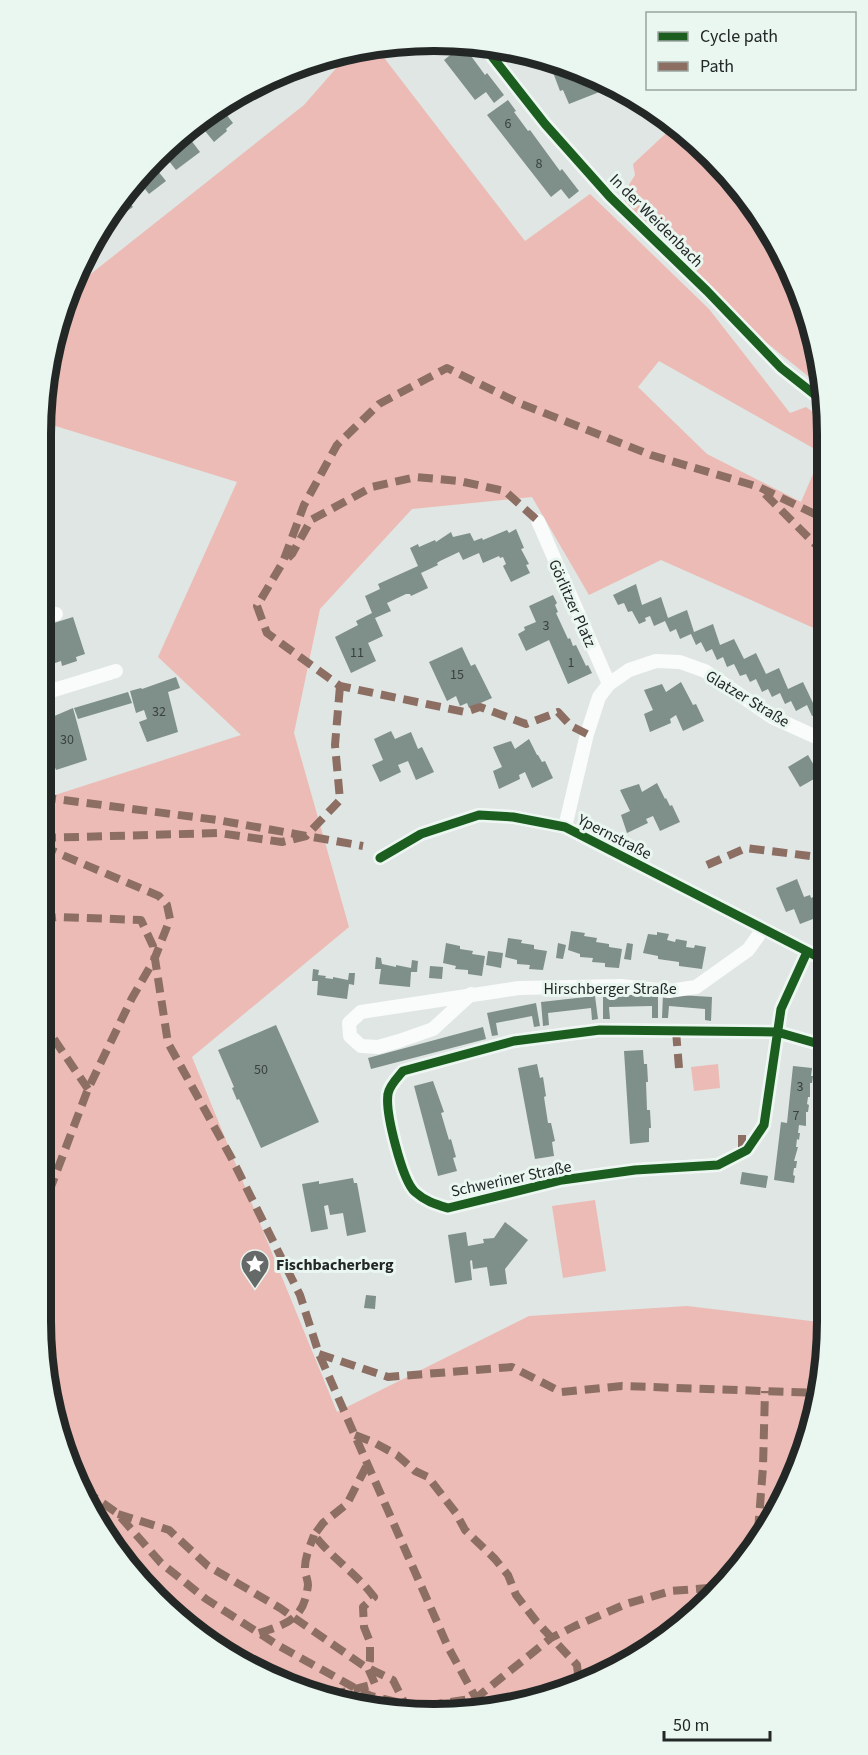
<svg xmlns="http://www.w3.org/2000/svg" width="868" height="1755" font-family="'Source Sans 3',sans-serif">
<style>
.green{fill:#ecbbb5;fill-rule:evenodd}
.building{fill:#7f8f89}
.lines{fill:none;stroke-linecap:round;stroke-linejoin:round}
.minor{stroke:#fafbfb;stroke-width:14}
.quiet{stroke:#8d6e63;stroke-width:8;stroke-dasharray:15 8;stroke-linecap:butt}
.cycleway-casing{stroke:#eaf6f0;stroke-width:13}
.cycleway{stroke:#1b5e20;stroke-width:9}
.labels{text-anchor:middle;stroke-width:6;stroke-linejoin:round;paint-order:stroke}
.number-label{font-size:14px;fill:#3a423f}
.street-label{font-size:16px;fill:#232826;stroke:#eaf6f0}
.poi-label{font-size:16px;font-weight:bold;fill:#232826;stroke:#eaf6f0;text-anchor:start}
.rim{fill:none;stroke:#232826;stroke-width:8}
</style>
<rect width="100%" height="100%" fill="#dfe6e3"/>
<g class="green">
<path d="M375 46 525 241 590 194 709 309 790 413 806 407 824 420 825 633 661 560 589 595 532 497 412 509 320 609 294 733 349 927 192 1057 337 1412 529 1316 687 1306 827 1323 820 1398 797 1472 712 1599 608 1674 485 1711 357 1707 237 1662 122 1561 61 1448 41 1321V798H46L241 735 158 657 237 482 49 424 43 410 48 357 68 292 304 105 353 49ZM659 361 822 453 801 502 707 454 638 387Z"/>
<polygon points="676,124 746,195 798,284 824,382 824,389 767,343 694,269 625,204 624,193 635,175 633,164"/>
<polygon points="718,1064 720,1088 694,1091 691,1067"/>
<polygon points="595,1200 606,1271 563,1278 552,1206"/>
</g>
<g class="building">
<polygon points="463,45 485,75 487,73 504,95 494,103 486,92 475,100 444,60"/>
<polygon points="548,59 585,71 612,87 569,104 563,90 560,91"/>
<polygon points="260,83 263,87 240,106 233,97"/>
<polygon points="508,100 516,111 514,112 528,131 530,130 560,171 562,169 579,191 569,199 561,189 551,197 487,115"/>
<polygon points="222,109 233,123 226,129 227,131 214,142 201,126"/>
<polygon points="187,135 200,152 176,170 161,151"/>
<polygon points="153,165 166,181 149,194 145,189 143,191 140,188 142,186 137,179"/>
<polygon points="123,195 133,207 113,221 108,214"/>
<polygon points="516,529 524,548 521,549 529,564 526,565 530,573 511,582 503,566 506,564 503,557 500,558 499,556 483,563 479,553 463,560 459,552 440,561 437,563 438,565 421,573 428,588 411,596 410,594 406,594 387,603 391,611 375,618 383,636 368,643 376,661 351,673 335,637 358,625 356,621 372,613 365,596 380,589 378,584 418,566 410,548 418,544 419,547 435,540 436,542 451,532 453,537 470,533 474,541 482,538 483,540 507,530 509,533"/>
<polygon points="636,584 642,605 661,597 668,618 687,610 694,632 713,624 720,645 734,639 744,659 756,653 766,674 779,668 788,689 803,682 813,703 825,697 825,722 822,723 818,714 812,716 807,705 796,711 791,701 785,704 780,693 772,697 768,689 762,692 756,679 750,682 746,674 740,676 734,664 727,667 723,657 717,660 712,649 706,652 701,642 696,645 691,634 680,639 676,629 670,632 665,621 654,626 650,616 645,618 646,621 639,624 632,611 628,612 624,603 618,605 613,595"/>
<polygon points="553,595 557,603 555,605 558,612 556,613 568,639 570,638 573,646 576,645 586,666 588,665 592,673 568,684 549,640 526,651 518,634 525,630 524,627 536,622 529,606"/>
<polygon points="73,617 85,654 76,657 77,661 62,666 61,661 49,665 41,640 41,627"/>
<polygon points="462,647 471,666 475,664 492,698 469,708 467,703 460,706 456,696 447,701 429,662"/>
<polygon points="176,677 180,688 168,692 178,732 147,742 139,722 147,719 144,710 136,713 130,691 141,688 142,689"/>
<polygon points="681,682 693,705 696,704 704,721 683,731 676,715 670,719 671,723 650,732 644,714 653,710 644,690 662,684 666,692"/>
<polygon points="128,692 132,703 78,719 74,708"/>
<polygon points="73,708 87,760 56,770 48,750 54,748 51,738 46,740 41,718 51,715 52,717"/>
<polygon points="391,731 395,739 411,732 418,749 422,747 434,772 416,780 408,761 398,765 401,772 380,782 372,765 383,760 374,739"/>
<polygon points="529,739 537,755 538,755 542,762 545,761 553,778 532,788 525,772 519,775 520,779 499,789 493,771 502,767 493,747 511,741 515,749"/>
<polygon points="808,755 815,767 825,761 826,789 821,791 814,779 800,787 788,767"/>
<polygon points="657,783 665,799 666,798 670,806 672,805 680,822 660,831 653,816 646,819 648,823 627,833 621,815 630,811 620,790 639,784 642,792"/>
<polygon points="797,879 804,897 810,895 811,898 824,892 826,914 800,924 794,909 786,912 776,888"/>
<polygon points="571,931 585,933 584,936 597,938 596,942 609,944 609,947 622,949 619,968 605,967 605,963 592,962 593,958 580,957 580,954 568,950"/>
<polygon points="657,932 669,934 667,940 675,942 676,939 687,941 686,947 694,948 695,945 706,947 702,969 679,966 679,962 658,959 658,956 643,953 648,934 657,935"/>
<polygon points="508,938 522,940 521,943 534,945 534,949 547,951 543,970 529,969 530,965 517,964 517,960 505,957"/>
<polygon points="446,943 460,946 460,949 473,951 472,954 485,956 482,976 468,974 468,970 455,969 456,966 443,963"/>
<polygon points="558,943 566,945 563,959 556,958"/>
<polygon points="627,943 633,944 631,960 624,959"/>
<polygon points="488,951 503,953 501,968 486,965"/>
<polygon points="376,957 381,958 382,964 396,967 396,965 411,968 412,960 418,961 417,972 411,972 410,987 379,984 381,969 375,969"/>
<polygon points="430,966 443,967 442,979 429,978"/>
<polygon points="313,969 319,970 318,975 326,976 325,978 333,979 333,977 348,980 349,973 355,973 354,985 349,984 347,999 317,995 318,981 312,981"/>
<polygon points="658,994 658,1018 652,1018 652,1006 609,1007 610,1019 603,1019 603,996"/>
<polygon points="663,994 712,997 711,1021 705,1020 705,1009 669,1006 668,1018 662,1018"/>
<polygon points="595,996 598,1019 592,1020 591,1008 548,1013 549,1025 543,1026 541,1002"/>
<polygon points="536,1003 540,1026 534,1027 532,1016 496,1023 498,1035 492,1036 487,1013"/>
<polygon points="276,1025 319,1122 261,1148 239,1099 237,1100 232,1088 234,1087 218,1050"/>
<polygon points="483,1027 486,1039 371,1069 368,1058"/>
<polygon points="643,1050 644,1064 647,1064 648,1082 646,1082 647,1110 650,1110 651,1128 649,1128 649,1142 630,1144 624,1051"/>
<polygon points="537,1064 540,1078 543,1077 546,1096 544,1097 548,1123 551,1123 555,1141 552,1142 554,1156 535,1159 518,1068"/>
<polygon points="793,1066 812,1068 811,1076 813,1076 812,1083 810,1083 810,1097 808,1097 807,1104 809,1105 808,1112 806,1112 806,1126 799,1125 798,1133 800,1133 799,1140 797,1139 796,1147 798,1147 794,1161 797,1161 796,1168 794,1168 793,1175 795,1176 794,1183 774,1180 781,1122 787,1123"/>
<polygon points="433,1081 444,1112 441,1113 449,1140 451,1139 456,1157 453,1158 457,1171 438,1176 414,1086"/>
<polygon points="742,1172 768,1176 766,1188 740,1184"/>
<polygon points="353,1178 354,1183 357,1183 366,1232 347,1236 343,1213 330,1215 328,1205 324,1206 328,1229 311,1232 302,1184 319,1181 319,1184"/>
<polygon points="505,1222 528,1240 505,1269 507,1284 490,1286 487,1267 473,1269 472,1260 470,1261 472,1280 455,1283 448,1235 466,1232 468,1246 484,1243 483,1239 494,1238"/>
<polygon points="366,1295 376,1296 375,1309 364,1308"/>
</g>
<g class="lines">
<g class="minor">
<polyline points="483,45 545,124 610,197 707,291 781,368 824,402"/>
<polyline points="538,521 609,684"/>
<polyline points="41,618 56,614"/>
<polyline points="41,694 116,671"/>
<polyline points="565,827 587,734 599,697 609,684 629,670 656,661 680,662 705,671 772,717 825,741"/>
<polyline points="380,858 421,834 479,815 513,817 565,827 826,961"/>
<path d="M807 952 781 1009 764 1125 747 1150 718 1165 635 1170 562 1180 448 1208C435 1204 425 1201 415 1192 402 1180 385 1112 388 1094 389 1086 398 1077 403 1071L514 1041 600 1030 777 1032 826 1046"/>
<polyline points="471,994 433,1029 399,1041 378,1047 361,1046 350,1036 349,1023 361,1012 519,988 621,986 669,991 696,987 748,950 763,929"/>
</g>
<g class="quiet">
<polyline points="818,431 824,437"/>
<polyline points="765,494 818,547 825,567"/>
<polyline points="288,558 292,554 311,520 372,487 416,477 459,481 505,491 538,521"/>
<polyline points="587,734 571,726 558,712 526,724 480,707 465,712 340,686 267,633 257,606 283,562 304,505 337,445 379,404 447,368 519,403 651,455 759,487 825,519"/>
<polyline points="41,797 217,820 363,846"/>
<polyline points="41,838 219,833 282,842 306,836 340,800 335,745 340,686"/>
<polyline points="707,865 746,848 826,858"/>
<polyline points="41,919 59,917 141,920 153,946 168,1043 232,1159 300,1295 319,1354 448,1647 483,1711"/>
<polyline points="41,1020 88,1089"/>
<polyline points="676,1031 679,1068"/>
<polyline points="742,1135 742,1152"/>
<polyline points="41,1213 88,1089 132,998 154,960 170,919 167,905 159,896 41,846"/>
<polyline points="319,1354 388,1377 512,1367 561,1392 622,1386 820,1393"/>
<polyline points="355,1435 375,1443 397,1455 415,1471 428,1477 456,1513 465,1530 495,1559 508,1575 516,1595 536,1621 577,1665 579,1683"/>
<polyline points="84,1490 117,1513 161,1563 206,1599 279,1646 357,1689 371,1696 405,1704 426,1706 476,1698 551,1638 575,1626 626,1604 671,1591 721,1587"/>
<polyline points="118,1514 169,1530 208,1566 280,1608 364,1666 393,1680 405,1704"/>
<polyline points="758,1531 763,1467 765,1391"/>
<path d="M259 1633C288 1624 304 1619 308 1585 308 1581 306 1576 305 1571 304 1559 310 1546 314 1535"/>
<path d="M338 1700 336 1697 343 1692 375 1684 368 1668 370 1660V1642L364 1627 363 1607 374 1597C357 1574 333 1559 314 1535L323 1523 347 1504 368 1463"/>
</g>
<g class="cycleway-casing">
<g id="cycleway">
<polyline points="483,45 545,124 610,197 707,291 781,368 824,402"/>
<polyline points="380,858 421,834 479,815 513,817 565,827 826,961"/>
<path d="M807 952 781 1009 764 1125 747 1150 718 1165 635 1170 562 1180 448 1208C435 1204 425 1201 415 1192 402 1180 385 1112 388 1094 389 1086 398 1077 403 1071L514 1041 600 1030 777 1032 826 1046"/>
</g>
</g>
<use href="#cycleway" class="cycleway"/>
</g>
<defs>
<g id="sight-pin" transform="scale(1.5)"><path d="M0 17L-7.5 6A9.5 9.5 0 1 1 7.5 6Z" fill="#656a68" stroke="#eaf6f0"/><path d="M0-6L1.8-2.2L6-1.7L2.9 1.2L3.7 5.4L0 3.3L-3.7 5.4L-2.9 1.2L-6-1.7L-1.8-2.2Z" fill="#fff"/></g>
</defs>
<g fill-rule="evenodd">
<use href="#sight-pin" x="255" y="1264"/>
</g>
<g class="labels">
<g class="number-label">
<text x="508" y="128">6</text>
<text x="539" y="168">8</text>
<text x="546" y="630">3</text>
<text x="357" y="657">11</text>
<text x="571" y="667">1</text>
<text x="457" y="679">15</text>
<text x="159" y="716">32</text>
<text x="67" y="744">30</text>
<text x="261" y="1074">50</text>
<text x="800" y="1091">3</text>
<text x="796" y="1120">7</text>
</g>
<g class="street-label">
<text transform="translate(657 220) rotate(45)" y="6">In der Weidenbach</text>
<text transform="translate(573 603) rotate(66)" y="6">Görlitzer Platz</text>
<text transform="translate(748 698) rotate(31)" y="6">Glatzer Straße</text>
<text transform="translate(615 836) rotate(27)" y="6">Ypernstraße</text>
<text x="610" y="994">Hirschberger Straße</text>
<text transform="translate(511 1178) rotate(-12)" y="6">Schweriner Straße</text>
</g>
<g class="poi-label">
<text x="276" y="1270">Fischbacherberg</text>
</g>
</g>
<path d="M0 0H868V1755H0ZM434 51H434A383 383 0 0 1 817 434V1321A383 383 0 0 1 434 1704H434A383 383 0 0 1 51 1321V434A383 383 0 0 1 434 51Z" fill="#eaf6f0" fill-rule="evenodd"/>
<path class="rim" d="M434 51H434A383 383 0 0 1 817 434V1321A383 383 0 0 1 434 1704H434A383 383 0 0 1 51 1321V434A383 383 0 0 1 434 51Z"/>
<rect x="646" y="12" width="210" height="78" fill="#eaf6f0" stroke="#9aa49f" stroke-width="1.5"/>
<rect x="658" y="32" width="30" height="9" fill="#1b5e20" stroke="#9aa49f" stroke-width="1.5"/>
<text x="700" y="42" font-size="18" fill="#232826">Cycle path</text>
<rect x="658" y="62" width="30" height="9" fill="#8d6e63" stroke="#9aa49f" stroke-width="1.5"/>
<text x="700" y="72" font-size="18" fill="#232826">Path</text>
<path d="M664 1731v9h106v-9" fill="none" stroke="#232826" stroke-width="3"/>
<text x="673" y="1731" font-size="18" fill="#232826" stroke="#eaf6f0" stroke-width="4.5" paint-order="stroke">50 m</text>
</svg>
